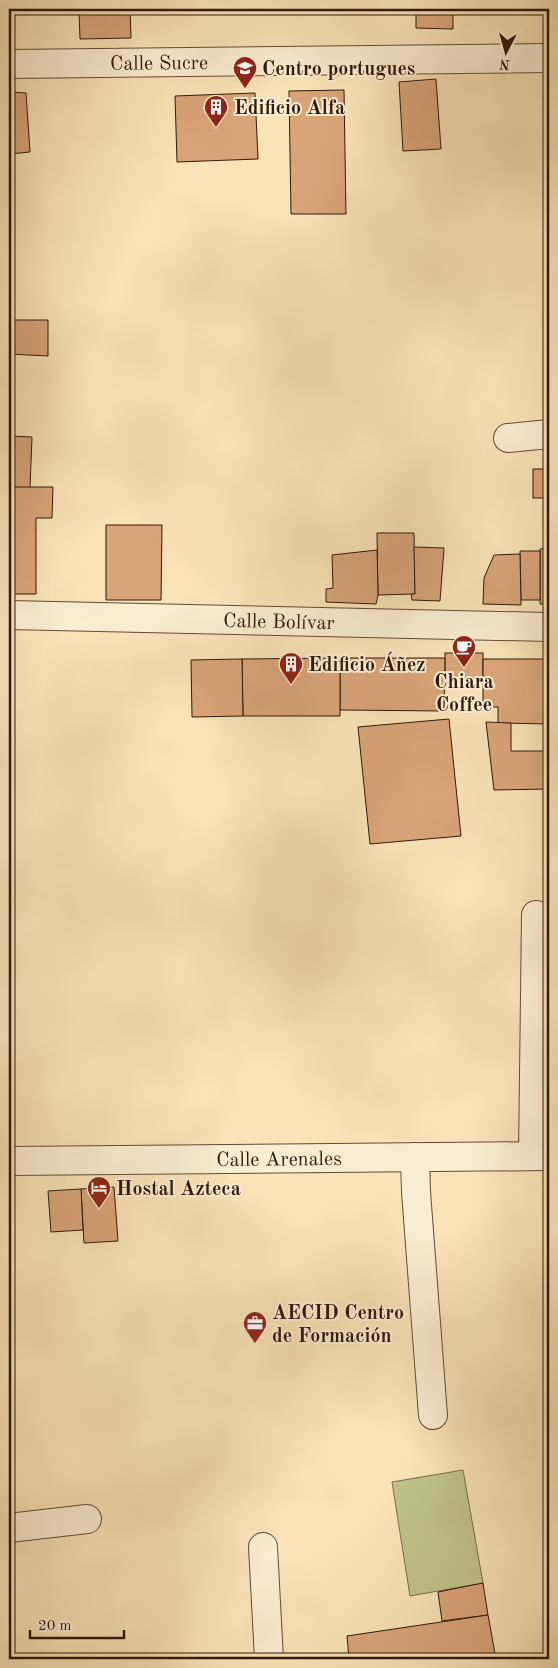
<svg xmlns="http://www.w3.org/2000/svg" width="558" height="1668" font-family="'Old Standard TT',serif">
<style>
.pitch{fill:#c1c38c;stroke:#786e4c}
.building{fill:#d9a478;stroke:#30180d}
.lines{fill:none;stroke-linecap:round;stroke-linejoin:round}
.minor-casing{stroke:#624b38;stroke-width:30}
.minor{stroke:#fbedd1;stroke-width:28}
.labels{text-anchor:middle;stroke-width:4;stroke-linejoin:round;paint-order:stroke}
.street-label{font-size:20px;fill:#30180d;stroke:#fbedd1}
.poi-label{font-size:20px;font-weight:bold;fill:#30180d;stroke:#fbedd1;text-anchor:start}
</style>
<rect width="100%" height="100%" fill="#f9e3b8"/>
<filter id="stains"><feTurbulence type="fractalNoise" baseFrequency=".004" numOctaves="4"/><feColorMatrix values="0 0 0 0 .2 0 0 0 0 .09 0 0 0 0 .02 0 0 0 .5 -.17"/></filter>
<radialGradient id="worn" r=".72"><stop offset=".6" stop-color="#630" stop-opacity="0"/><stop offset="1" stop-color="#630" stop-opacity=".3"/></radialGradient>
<polygon class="pitch" points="463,1470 483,1583 410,1596 392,1482"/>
<g class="building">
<polygon points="79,9 130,9 131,38 80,39"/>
<polygon points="416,9 453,9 453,29 416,28"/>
<polygon points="436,79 441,149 403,151 399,82"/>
<polygon points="344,90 346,214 291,214 289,91"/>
<polygon points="9,92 26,93 30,152 9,154"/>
<polygon points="255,93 258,159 177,162 175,96"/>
<polygon points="9,320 48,320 48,356 9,354"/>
<polygon points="9,436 32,437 30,488 9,487"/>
<rect x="533" y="469" width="16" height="29"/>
<polygon points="9,487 53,487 52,518 36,518 36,594 9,594"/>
<polygon points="106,525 162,525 161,600 106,600"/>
<polygon points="377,533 414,533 415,594 378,595"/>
<polygon points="414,547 444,548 440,601 412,600 411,594 415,594"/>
<polygon points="549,548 549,604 540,604 540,549"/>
<polygon points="377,550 378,595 376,604 326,602 326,589 333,588 332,555"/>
<polygon points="520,551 540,551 540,600 521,600"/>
<polygon points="520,554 521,605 483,604 484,578 494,555"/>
<rect x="445" y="653" width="38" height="25"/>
<polygon points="340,658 445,658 444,711 340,710"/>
<polygon points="340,658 340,716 243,716 242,659"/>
<polygon points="242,659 243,716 192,717 191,660"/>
<polygon points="483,659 549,659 549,724 498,723 498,707 483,707"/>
<polygon points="449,719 461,836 370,844 358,727"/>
<polygon points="486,722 511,723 511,751 549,751 549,789 494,790"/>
<polygon points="114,1187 118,1241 84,1243 81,1189"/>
<polygon points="81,1189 83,1230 51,1232 48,1191"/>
<polygon points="483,1583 488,1615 442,1621 438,1592"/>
<polygon points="488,1615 496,1659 349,1659 347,1636"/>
</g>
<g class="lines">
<g class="minor-casing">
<g id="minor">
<path id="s1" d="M9 64 549 58"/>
<polyline points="508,438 549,434"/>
<path id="s2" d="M9 615 549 627"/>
<polyline points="533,1156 536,915"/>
<polyline points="415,1157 416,1192 433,1415"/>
<path id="s3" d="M9 1161 549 1156"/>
<polyline points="9,1528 87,1519"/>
<polyline points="263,1547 269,1659"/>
</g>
</g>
<use href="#minor" class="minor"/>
</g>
<defs>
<g id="school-pin" transform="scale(1.25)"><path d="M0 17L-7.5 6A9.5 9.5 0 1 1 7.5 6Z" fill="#8f2418" stroke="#fbedd1"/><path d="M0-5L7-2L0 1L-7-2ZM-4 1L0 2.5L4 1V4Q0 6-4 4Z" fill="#fff"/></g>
<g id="building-pin" transform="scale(1.25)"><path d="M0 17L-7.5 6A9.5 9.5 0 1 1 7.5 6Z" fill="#8f2418" stroke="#fbedd1"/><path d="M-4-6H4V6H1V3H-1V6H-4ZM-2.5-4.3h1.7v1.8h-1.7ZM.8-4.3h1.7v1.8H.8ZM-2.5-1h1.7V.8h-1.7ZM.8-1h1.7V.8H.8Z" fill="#fff"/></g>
<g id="cafe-pin" transform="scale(1.25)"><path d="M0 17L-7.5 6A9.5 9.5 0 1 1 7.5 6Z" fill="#8f2418" stroke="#fbedd1"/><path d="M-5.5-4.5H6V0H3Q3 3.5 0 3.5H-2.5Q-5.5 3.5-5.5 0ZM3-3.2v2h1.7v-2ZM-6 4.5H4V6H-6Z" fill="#fff"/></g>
<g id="hotel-pin" transform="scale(1.25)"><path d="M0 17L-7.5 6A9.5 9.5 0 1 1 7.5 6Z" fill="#8f2418" stroke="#fbedd1"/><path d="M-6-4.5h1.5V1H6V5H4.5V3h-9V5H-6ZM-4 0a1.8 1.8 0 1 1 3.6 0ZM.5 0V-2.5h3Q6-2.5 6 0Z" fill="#fff"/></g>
<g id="office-pin" transform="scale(1.25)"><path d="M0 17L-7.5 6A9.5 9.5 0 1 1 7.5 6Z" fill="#8f2418" stroke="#fbedd1"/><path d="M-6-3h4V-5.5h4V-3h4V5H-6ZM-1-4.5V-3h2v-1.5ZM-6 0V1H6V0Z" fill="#fff"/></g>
</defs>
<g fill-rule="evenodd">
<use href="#school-pin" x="245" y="68"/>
<use href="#building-pin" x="216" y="107"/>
<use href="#cafe-pin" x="464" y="647"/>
<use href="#building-pin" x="291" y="664"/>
<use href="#hotel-pin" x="99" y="1188"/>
<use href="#office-pin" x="255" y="1323"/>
</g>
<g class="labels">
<g class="street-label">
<text dy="7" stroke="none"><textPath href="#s1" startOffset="150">Calle Sucre</textPath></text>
<text dy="7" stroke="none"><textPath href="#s2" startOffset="270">Calle Bolívar</textPath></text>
<text dy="7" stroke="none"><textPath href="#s3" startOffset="270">Calle Arenales</textPath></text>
</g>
<g class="poi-label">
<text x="262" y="75">Centro portugues</text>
<text x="234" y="114">Edificio Alfa</text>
<text x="308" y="671">Edificio Áñez</text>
<text x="464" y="688" text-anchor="middle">Chiara<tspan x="464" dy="23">Coffee</tspan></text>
<text x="116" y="1195">Hostal Azteca</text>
<text x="272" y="1319">AECID Centro<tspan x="272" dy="23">de Formación</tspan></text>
</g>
</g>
<rect width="558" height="1668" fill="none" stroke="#f9e3b8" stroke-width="30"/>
<rect x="10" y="10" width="538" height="1648" fill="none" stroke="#30180d" stroke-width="2.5"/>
<rect x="15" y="15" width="528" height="1638" fill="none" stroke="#30180d"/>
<g transform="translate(506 52) rotate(186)" stroke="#fbedd1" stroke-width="4" paint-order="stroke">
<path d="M0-4L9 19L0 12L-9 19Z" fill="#30180d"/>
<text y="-8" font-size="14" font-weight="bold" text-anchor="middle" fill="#30180d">N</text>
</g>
<path d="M30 1630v8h94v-8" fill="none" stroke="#30180d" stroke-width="2.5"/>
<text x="38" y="1630" font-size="15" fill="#30180d" stroke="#fbedd1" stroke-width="4" paint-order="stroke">20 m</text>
<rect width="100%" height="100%" filter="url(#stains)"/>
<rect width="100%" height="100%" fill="url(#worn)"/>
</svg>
